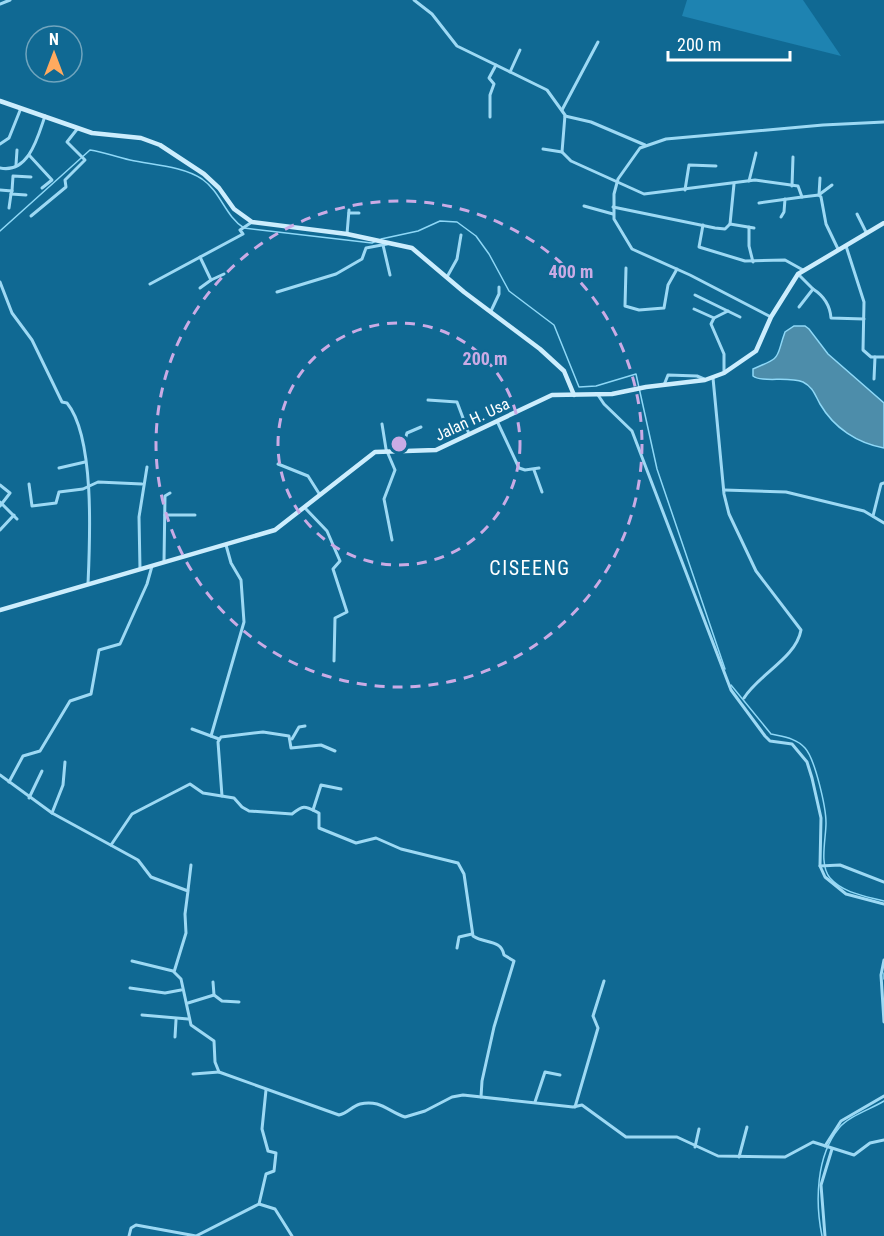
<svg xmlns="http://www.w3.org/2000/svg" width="884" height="1236" font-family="'Roboto Condensed',sans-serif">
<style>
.green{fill:#1e83b1}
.water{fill:#4d8daa;stroke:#8ed8f7;stroke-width:1.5}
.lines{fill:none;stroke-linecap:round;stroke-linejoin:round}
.stream{stroke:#8ed8f7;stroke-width:1.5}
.street{stroke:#9dd9f4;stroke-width:3}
.secondary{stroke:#ccedfd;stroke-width:4.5}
.ring{fill:none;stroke:#caabe5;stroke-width:3;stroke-dasharray:10 8}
.labels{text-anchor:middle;stroke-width:4.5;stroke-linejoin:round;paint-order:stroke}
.street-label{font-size:16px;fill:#fff;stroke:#106993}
.quarter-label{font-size:20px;letter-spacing:1.5px;fill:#fff;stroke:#106993}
.centre{fill:#caabe5;stroke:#106993;stroke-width:3}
.ring-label{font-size:18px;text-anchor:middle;font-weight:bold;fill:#caabe5;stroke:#106993;stroke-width:4.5;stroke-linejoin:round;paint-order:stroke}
</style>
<rect width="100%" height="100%" fill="#106993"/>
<polygon class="green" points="687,0 803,0 841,56 682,16"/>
<path class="water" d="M794 326H805L809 329 828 354 884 403V448C857 443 834 428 820 404 815 395 813 387 803 382 788 376 762 383 753 376V369C784 356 775 359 785 332Z"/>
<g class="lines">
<g class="stream">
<path d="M0 231 90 150C105 152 115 157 130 160 153 165 182 166 202 179 221 192 225 216 244 228L372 243 376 241"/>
<polyline points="381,239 418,231 440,221 457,222 476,236 489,254 509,291 554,325 579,387 596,386 636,374 657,469 725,669"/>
<path d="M731 685 771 734C784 737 796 738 805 748 815 759 826 807 826 823 826 839 819 865 830 878 843 893 865 896 884 901"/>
<polyline points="884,973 884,979"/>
<path d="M822 1236C815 1202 816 1156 839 1128 849 1116 871 1109 884 1101"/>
</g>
<g class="street">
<polyline points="414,0 432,14 457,46 547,90 565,115 562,152 571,161 644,194 755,180 798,186 802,197 819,195 821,197 826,224 838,249"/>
<polyline points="0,4 10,0"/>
<polyline points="510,72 520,50"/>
<polyline points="562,110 598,42"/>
<polyline points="565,116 591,122 645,145"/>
<polyline points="490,117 490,95 494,84 489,78 496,65"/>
<polyline points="0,144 9,138 21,108"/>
<polyline points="543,149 562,152"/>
<polyline points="29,155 52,180 42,188"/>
<polyline points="16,165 17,150"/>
<path d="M0 168C29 174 38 136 45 116"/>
<polyline points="749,181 756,153"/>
<polyline points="792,186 793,157"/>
<polyline points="0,190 12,191 13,176 31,177"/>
<polyline points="685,190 689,165 716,166"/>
<polyline points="12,191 11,194 26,195"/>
<polyline points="820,194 832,185"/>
<polyline points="819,195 820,178"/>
<polyline points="759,203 802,197"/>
<polyline points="584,206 613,214"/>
<polyline points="613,207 715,228 725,229 730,224 754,228"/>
<polyline points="9,208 11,194"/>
<polyline points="349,213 359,213"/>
<polyline points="857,214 866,232"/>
<polyline points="31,216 66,187 65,180 85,160 67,142 78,128"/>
<polyline points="781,217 784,212 785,199"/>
<polyline points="730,224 734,184"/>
<polyline points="703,225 699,247 745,261 785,260 803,270"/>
<polyline points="749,227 749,246 753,262"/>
<polyline points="347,234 349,210"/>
<polyline points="383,245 390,275"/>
<polyline points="846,246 864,302 863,350 871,357 884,357"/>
<polyline points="626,268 625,306 639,310 664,308 668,285 677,269"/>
<polyline points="798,274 813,289 799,307"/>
<polyline points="447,277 457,259 461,235"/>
<polyline points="211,280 224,274"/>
<path d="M0 282 12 313 32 340 62 402 67 403C95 437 90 540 88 584"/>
<polyline points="150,284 243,234 240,230 252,222"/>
<polyline points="200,288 211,280 200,257"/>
<path d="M813 289C824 296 830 305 831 318L864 319"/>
<polyline points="277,292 336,274 362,259 366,248 387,244"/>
<polyline points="695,295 740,317"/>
<polyline points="694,309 714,318"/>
<polyline points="491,311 499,294 499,287"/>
<polyline points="771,317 690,275 632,249 614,219 614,194 618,179 640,148 666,139 823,125 884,122"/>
<polyline points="724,373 724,354 711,324 714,318 728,311"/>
<path d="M713 378 724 494 729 514 756 571 801 630C796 658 759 674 744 698"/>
<polyline points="874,379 875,357"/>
<polyline points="664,385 668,375 697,376 704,379"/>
<polyline points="598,395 604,404 632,431 731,690 765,736 770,741 792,744 807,762 812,778 821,818 820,866 825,877 846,894 884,904"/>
<polyline points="428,400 457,402 469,434"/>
<polyline points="497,421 519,468 525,470 539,468"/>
<polyline points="382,424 386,449 395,470 384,499 392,540"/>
<polyline points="402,449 407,433 421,427"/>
<polyline points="278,464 308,476 320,495"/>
<polyline points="59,468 85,462"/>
<polyline points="534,470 542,492"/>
<polyline points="29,484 32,506 56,503 59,492 83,489 98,482 142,484"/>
<polyline points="0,485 10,493 0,506"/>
<polyline points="724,490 786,492 864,511 884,523"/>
<polyline points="0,502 17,519"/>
<polyline points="305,508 327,531 340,561 333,569 347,612 335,618 334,661"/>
<polyline points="165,515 195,515"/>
<polyline points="873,516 881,484 884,483"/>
<polyline points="0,530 14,515"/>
<polyline points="164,562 165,496 170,493"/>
<polyline points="140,569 139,517 147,467"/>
<polyline points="192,729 219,739"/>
<polyline points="211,736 244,622 241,580 231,563 226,545"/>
<polyline points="292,739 299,727 305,726"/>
<path d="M0 775 52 813 138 860 151 877 188 891 185 914 186 933 174 972 181 979 191 1025 214 1041 215 1062 219 1072 339 1115C348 1113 352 1106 360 1104 380 1099 389 1112 405 1117L425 1111 452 1097 463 1095 573 1107 582 1105 626 1137H677L718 1156 785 1157 813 1142 854 1155 870 1143 884 1140"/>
<polyline points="9,782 23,756 40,751 70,701 91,694 99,650 120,644 147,584 152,566"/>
<polyline points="222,796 218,742 221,737 263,732 289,736 291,748 321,745 335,751"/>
<polyline points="29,798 42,771"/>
<polyline points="313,810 321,785 341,789"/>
<polyline points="52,813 63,785 65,762"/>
<path d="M111 845 132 814 190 784 203 793 234 798 242 807 249 811 292 814C304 804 305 806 319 813V828L356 843 376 838 401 849 458 863 464 874 473 936C485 944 501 939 504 955L514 961 494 1027 482 1081 481 1097"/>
<polyline points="820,866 840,865 884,882"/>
<polyline points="188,890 191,865"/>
<polyline points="457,948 459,937 472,934"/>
<polyline points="884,960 881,975 884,1022"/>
<polyline points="132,961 173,971"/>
<polyline points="213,982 214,995 222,1001 239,1002"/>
<polyline points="130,988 165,993 181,990"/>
<polyline points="188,1003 214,995"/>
<polyline points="142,1015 188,1019"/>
<polyline points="175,1037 176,1020"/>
<polyline points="193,1074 219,1072"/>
<polyline points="535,1102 545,1072 560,1075"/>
<polyline points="575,1107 598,1028 593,1016 604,981"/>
<polyline points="825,1146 841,1121 884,1096"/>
<polyline points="695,1147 699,1129"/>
<polyline points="739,1157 747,1127"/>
<polyline points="259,1204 275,1209 292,1236"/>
<polyline points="129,1236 131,1228 136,1225 196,1236 259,1204 266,1174 274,1171 276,1153 268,1151 262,1129 266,1090"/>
<polyline points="825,1236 821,1185 832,1149"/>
</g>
<g class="secondary">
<polyline points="0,101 92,133 141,138 160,145 204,174 219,188 234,209 252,222 347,234 412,248 464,292 540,349 564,371 574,395"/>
<polyline points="0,610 275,530 375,452 436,450 552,395 612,394 646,387 705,380 724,373 756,351 771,317 798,274 884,223"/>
</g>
</g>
<g class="ring">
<circle cx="399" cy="444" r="121"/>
<circle cx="399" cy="444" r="243"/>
</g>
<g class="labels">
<g class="street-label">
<text transform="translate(472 419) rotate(-25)" y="6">Jalan H. Usa</text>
</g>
<g class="quarter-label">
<text x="530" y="575">CISEENG</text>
</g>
</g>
<circle cx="399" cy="444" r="9" class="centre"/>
<g class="ring-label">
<text x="571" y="278">400 m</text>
<text x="485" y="365">200 m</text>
</g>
<g transform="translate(54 54)"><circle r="28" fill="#106993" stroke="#70a5be" stroke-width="1.5"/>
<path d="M0-4.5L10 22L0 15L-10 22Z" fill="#ffaa5f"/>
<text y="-9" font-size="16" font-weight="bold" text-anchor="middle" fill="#ffffff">N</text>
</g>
<path d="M668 51v9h122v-9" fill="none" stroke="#ffffff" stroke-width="3"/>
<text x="677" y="51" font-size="18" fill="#ffffff" stroke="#106993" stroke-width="4.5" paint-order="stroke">200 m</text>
</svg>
